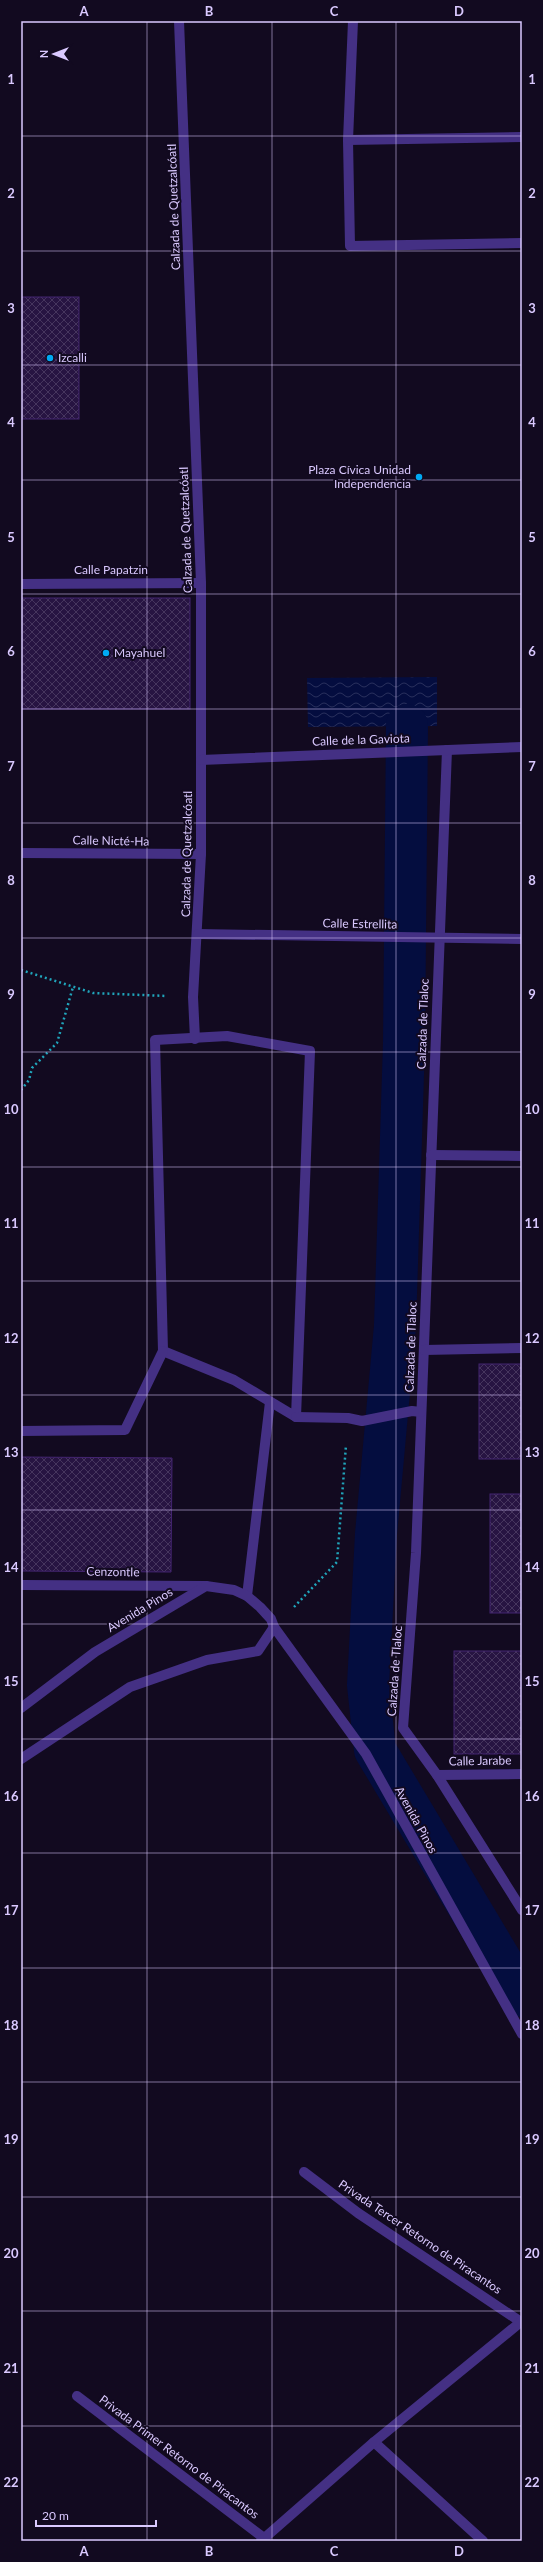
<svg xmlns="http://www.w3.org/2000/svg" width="543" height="2562" font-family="Lato,sans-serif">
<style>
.water{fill:url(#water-waves)}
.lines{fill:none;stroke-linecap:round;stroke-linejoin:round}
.canal{stroke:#040d3f;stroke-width:42}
.building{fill:url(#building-cross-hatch);stroke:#432471}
.path{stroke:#20a5bb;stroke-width:2.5;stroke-dasharray:2 3;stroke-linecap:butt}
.service{stroke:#443084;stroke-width:10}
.pedestrian{stroke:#443084;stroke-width:10}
.minor{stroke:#443084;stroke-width:10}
.grid{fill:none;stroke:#dac9ff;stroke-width:1;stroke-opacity:0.55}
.poi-dot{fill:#00a9f4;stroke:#120a20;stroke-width:1.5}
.labels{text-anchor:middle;stroke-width:4;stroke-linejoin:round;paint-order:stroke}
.street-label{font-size:12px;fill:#dac9ff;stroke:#120a20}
.poi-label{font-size:12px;fill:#dac9ff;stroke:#120a20;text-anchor:start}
.neatline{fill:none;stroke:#dac9ff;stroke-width:1.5}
.grid-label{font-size:13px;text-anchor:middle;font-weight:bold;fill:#dac9ff}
</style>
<defs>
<pattern id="water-waves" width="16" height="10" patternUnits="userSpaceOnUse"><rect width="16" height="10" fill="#040d3f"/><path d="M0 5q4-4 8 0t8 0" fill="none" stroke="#282f5c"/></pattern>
<pattern id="building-cross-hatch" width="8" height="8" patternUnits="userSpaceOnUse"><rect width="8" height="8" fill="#271442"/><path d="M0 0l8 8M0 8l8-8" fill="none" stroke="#46355e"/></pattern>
</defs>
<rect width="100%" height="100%" fill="#120a20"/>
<polygon class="water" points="437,677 437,726 308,727 307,678"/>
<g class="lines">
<polyline class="canal" points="407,725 404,1043 395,1326 376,1534 368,1685 375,1750 522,1996"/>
</g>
<g class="building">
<rect x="21" y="297" width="58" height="122"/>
<rect x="21" y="598" width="169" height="111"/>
<rect x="479" y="1364" width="43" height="95"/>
<polygon points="21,1457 172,1458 171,1572 21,1571"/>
<rect x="490" y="1494" width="32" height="119"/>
<rect x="454" y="1651" width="68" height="103"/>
</g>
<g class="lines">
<g class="path">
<polyline points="21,970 93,993 167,996"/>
<polyline points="21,1090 29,1080 32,1068 57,1043 73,987"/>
<polyline points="294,1607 337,1562 346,1445"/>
</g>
<g class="service">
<polyline points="353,21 348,140 350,246 522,243"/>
<polyline points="348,140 522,137"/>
<polygon points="227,1036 310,1051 296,1417 234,1380 163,1351 155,1040"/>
<polyline points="247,1596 270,1402"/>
</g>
<g class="pedestrian">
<polyline points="179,21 201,583 201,854 193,997 195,1039"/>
<polyline points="21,584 201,583"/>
<polyline points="447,750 416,1553 403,1728 437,1775 522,1910"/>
<polyline points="201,760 522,747"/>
<polyline points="21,853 201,854"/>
<polyline points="198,934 522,939"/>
<polyline points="431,1155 522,1156"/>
<polyline points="424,1350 522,1348"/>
<polyline points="296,1417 348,1418 362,1421 412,1411 421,1412"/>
<polyline points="21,1431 125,1430 163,1351"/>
<polyline points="21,1585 206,1586"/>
<polyline points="437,1775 522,1774"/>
</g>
<g class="minor">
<polyline points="21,1708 95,1652 206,1586 234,1590 247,1596 260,1607 271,1619 274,1627 366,1754 522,2034"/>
<polyline points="21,1759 130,1687 207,1660 258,1651 274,1627"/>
<polyline points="304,2172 358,2213 521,2322"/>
<polyline points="77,2396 264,2538"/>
<polyline points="374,2442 483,2541"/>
<polyline points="261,2541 374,2442 522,2321"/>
</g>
</g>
<path class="grid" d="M147 21V2541M272 21V2541M396 21V2541M21 136H522M21 251H522M21 365H522M21 480H522M21 594H522M21 709H522M21 823H522M21 938H522M21 1052H522M21 1167H522M21 1281H522M21 1395H522M21 1510H522M21 1624H522M21 1739H522M21 1853H522M21 1968H522M21 2082H522M21 2197H522M21 2311H522M21 2426H522"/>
<g class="poi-dot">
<circle cx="50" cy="358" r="4"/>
<circle cx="419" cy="477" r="4"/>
<circle cx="106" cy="653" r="4"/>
</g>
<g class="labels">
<g class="street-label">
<text transform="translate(174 207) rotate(-92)" y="4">Calzada de Quetzalcóatl</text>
<text transform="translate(186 530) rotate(-92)" y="4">Calzada de Quetzalcóatl</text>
<text x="111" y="574">Calle Papatzin</text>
<text transform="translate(361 740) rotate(-2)" y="4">Calle de la Gaviota</text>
<text transform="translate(111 841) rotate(1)" y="4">Calle Nicté-Ha</text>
<text transform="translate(187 854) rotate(-89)" y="4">Calzada de Quetzalcóatl</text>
<text transform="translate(360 924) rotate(1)" y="4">Calle Estrellita</text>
<text transform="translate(423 1024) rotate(-88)" y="4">Calzada de Tlaloc</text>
<text transform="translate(411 1347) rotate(-88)" y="4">Calzada de Tlaloc</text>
<text transform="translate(113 1572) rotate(1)" y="4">Cenzontle</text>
<text transform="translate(140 1610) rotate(-31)" y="4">Avenida Pinos</text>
<text transform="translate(395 1671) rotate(-86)" y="4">Calzada de Tlaloc</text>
<text transform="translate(480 1761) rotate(-1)" y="4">Calle Jarabe</text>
<text transform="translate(416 1820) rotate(61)" y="4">Avenida Pinos</text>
<text transform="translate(420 2237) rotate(34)" y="4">Privada Tercer Retorno de Piracantos</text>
<text transform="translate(179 2457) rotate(37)" y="4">Privada Primer Retorno de Piracantos</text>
</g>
<g class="poi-label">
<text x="58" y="362">Izcalli</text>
<text x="411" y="474" text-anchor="end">Plaza Cívica Unidad<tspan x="411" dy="14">Independencia</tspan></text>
<text x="114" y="657">Mayahuel</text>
</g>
</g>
<rect width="543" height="2562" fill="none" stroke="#120a20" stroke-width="44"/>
<g transform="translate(54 54) rotate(270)" stroke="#120a20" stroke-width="3" paint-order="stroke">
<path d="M0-3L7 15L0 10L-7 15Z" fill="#dac9ff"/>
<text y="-6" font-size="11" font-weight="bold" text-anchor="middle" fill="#dac9ff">N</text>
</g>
<path d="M36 2520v6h120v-6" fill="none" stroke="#dac9ff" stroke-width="2"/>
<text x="42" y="2520" font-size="12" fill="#dac9ff" stroke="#120a20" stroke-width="3" paint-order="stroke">20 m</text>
<rect x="22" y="22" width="499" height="2518" class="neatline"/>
<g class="grid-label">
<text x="84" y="16">A</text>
<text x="209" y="16">B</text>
<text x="334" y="16">C</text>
<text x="459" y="16">D</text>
<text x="11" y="84">1</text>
<text x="532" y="84">1</text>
<text x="11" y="198">2</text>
<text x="532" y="198">2</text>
<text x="11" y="313">3</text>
<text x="532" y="313">3</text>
<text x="11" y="427">4</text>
<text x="532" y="427">4</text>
<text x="11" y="542">5</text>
<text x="532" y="542">5</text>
<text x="11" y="656">6</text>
<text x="532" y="656">6</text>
<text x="11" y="771">7</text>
<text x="532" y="771">7</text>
<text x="11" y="885">8</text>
<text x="532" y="885">8</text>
<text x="11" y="999">9</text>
<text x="532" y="999">9</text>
<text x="11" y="1114">10</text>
<text x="532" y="1114">10</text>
<text x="11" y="1228">11</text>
<text x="532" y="1228">11</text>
<text x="11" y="1343">12</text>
<text x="532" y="1343">12</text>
<text x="11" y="1457">13</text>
<text x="532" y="1457">13</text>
<text x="11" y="1572">14</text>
<text x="532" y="1572">14</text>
<text x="11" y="1686">15</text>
<text x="532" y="1686">15</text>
<text x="11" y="1801">16</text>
<text x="532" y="1801">16</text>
<text x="11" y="1915">17</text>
<text x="532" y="1915">17</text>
<text x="11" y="2030">18</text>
<text x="532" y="2030">18</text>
<text x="11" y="2144">19</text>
<text x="532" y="2144">19</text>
<text x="11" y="2258">20</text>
<text x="532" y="2258">20</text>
<text x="11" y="2373">21</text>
<text x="532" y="2373">21</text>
<text x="11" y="2487">22</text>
<text x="532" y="2487">22</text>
<text x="84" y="2556">A</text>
<text x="209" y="2556">B</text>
<text x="334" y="2556">C</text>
<text x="459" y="2556">D</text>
</g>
</svg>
